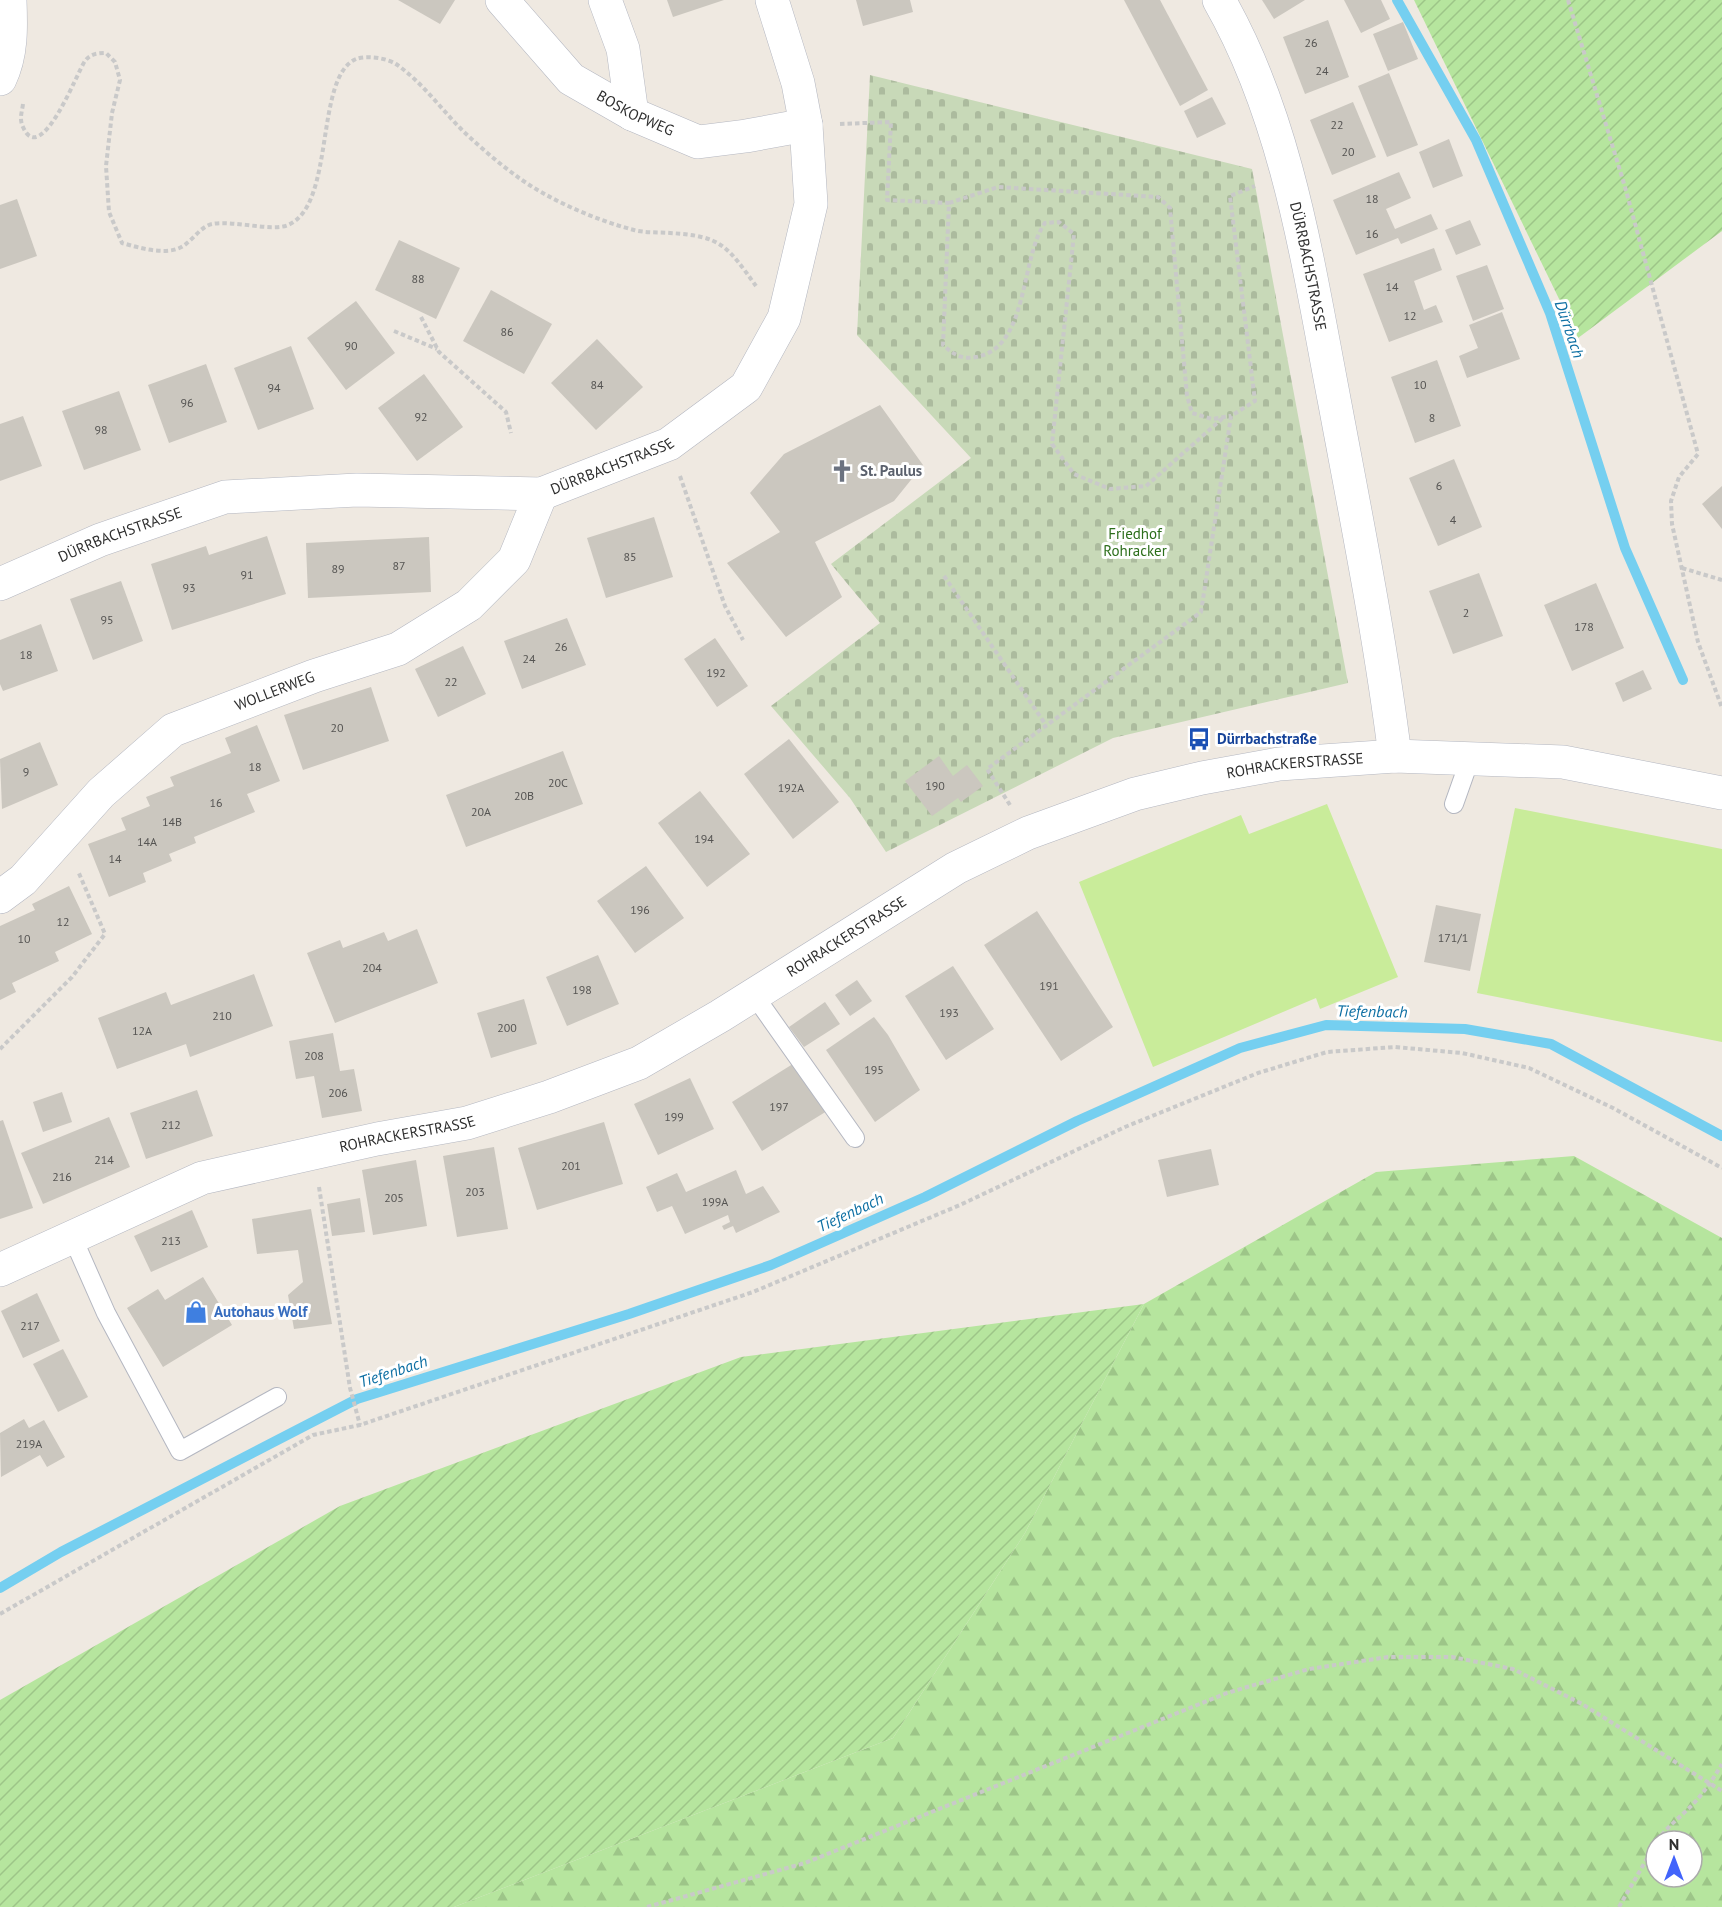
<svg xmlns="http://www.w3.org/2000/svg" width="1722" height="1907" font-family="'PT Sans',sans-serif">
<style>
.forest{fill:url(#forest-firs);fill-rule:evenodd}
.cemetery{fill:url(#cemetery-stones)}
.garden{fill:url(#garden-furrows)}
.pitch{fill:#c9ec9a}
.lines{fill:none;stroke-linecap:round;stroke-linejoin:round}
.stream{stroke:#75cff0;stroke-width:10}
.building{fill:#cbc7bf}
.service-casing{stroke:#b4b7c1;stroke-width:20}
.minor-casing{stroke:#b4b7c1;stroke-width:34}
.tertiary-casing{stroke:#b4b7c1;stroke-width:34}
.path{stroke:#c9c9c9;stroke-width:4;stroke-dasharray:4.5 3;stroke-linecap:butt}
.service{stroke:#fff;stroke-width:18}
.minor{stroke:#fff;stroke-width:33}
.tertiary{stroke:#fff;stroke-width:33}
.labels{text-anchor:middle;stroke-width:6;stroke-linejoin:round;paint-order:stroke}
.number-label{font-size:12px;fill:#555452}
.street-label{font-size:15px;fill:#2e2e2e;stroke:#fff}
.worship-label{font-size:15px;font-weight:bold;fill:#5b616d;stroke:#fff;text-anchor:start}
.park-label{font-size:15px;fill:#2c6e1b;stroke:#fff}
.transit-label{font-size:15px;font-weight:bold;fill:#164399;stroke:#fff;text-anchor:start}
.shop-label{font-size:15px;font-weight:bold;fill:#366cbe;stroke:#fff;text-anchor:start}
.water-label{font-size:16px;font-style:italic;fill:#0d6fa3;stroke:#fff}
</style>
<defs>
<pattern id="forest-firs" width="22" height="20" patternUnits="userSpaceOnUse" patternTransform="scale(1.5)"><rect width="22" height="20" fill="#b6e59e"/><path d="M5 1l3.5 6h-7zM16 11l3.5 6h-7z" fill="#9dc588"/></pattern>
<pattern id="cemetery-stones" width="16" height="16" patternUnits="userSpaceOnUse" patternTransform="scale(1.5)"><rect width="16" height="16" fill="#c8d9b8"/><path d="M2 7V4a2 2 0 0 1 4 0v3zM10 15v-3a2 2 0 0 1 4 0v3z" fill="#acbb9e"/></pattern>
<pattern id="garden-furrows" width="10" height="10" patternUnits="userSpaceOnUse" patternTransform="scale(1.5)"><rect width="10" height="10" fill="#b6e59e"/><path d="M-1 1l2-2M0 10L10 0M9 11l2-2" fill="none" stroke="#9dc588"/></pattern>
</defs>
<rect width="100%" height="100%" fill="#efe9e1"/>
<path class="forest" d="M1574 1156 1722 1238V1907H454L893 1738 1025 1533 1144 1304 1376 1172ZM1656 1841H1692V1877H1656Z"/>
<polygon class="cemetery" points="870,75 1252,169 1348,683 1113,738 886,852 850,798 771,706 880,623 831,564 971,458 857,335"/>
<g class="garden">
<polygon points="1414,0 1722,0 1722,231 1578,338"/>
<polygon points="1144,1304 1025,1533 893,1738 454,1907 0,1907 0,1700 340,1506 741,1357"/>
</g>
<g class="pitch">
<polygon points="1327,804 1398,977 1320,1009 1316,998 1153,1067 1079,882 1241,815 1249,834"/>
<polygon points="1515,808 1722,849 1722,1042 1477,993"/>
</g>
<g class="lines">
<g class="stream">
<polyline points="1397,0 1476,140 1550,313 1625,548 1683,680"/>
<polyline points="0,1588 61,1552 357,1399 629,1314 771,1265 925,1197 1077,1121 1240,1048 1326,1025 1465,1029 1551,1044 1722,1136"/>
</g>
</g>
<g class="building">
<polygon points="398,0 455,0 440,24"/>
<polygon points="667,0 724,0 673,17"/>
<polygon points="856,0 910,0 913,12 863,26"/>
<polygon points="1124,0 1160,0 1208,90 1180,106"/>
<polygon points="1262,0 1305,0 1274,19"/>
<polygon points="1344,0 1381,0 1390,19 1361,33"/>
<polygon points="1328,20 1349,77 1305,94 1283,37"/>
<polygon points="1403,22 1418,59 1388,71 1373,34"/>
<polygon points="1389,73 1418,145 1387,157 1358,86"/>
<polygon points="1212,97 1226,124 1197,138 1184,111"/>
<polygon points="1353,102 1376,157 1332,175 1310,120"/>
<polygon points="1449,139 1463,176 1433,188 1419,152"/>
<polygon points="1399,172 1411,198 1386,209 1395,229 1431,214 1438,229 1401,244 1398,238 1356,255 1333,200"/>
<polygon points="17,199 37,256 0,269 0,205"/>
<polygon points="1470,220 1481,245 1456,255 1445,230"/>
<polygon points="399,240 460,268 436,319 375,290"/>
<polygon points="1434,248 1442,270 1414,281 1424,310 1436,305 1443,322 1389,342 1363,274"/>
<polygon points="1487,265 1504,309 1473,321 1456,276"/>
<polygon points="491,290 552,324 524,374 463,341"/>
<polygon points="356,301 395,353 346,390 307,338"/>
<polygon points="1502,312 1520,359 1467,378 1459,356 1478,348 1469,325"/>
<polygon points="597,339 643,387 596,430 551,383"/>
<polygon points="291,346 314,409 258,430 234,368"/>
<polygon points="1437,360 1461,426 1415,443 1391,377"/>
<polygon points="206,364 227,422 169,443 148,385"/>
<polygon points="424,374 463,427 417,461 378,408"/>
<polygon points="119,391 141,450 84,470 62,411"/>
<polygon points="880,405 923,465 894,501 815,542 842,597 786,637 727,563 780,532 750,493 784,454"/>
<polygon points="23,416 42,466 0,481 0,424"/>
<polygon points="1454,459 1482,527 1438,546 1409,478"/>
<polygon points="1722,486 1722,529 1702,504"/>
<polygon points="654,517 673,577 606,598 587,538"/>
<polygon points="267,536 286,594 172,630 151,564 206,546 209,555"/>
<polygon points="429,537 431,592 308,598 306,543"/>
<polygon points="1479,573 1503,636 1453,654 1429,591"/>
<polygon points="121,581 143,641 93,660 70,599"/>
<polygon points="1596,583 1624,648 1572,671 1544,605"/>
<polygon points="567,618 586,665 522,689 504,641"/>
<polygon points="41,624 58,671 3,691 0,684 0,640"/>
<polygon points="715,638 748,686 717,707 684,659"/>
<polygon points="463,646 486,694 438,717 415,669"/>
<polygon points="1643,670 1652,689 1623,702 1615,683"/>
<polygon points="371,687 389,741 303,770 284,715"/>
<polygon points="257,725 280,781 247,794 255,812 194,837 196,843 169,854 172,861 143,873 146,882 109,897 88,844 126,830 121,818 150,806 146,797 174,786 170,777 231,753 225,738"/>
<polygon points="789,739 839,802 793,839 744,774"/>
<polygon points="40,742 58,785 2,809 0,759"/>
<polygon points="563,751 583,804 466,847 446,795"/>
<polygon points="939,756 953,776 967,765 983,786 961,802 958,798 932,816 905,781"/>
<polygon points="700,791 750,854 707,887 658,823"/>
<polygon points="646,866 684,918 635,953 597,901"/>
<polygon points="69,886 92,934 55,952 59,961 12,983 16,992 0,1000 0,926 35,910 32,904"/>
<polygon points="1436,905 1481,914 1470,971 1424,962"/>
<polygon points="1037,911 1113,1027 1061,1061 984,945"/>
<polygon points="417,929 438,983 335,1023 307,953 340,940 343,948 384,932 388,941"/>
<polygon points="598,955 619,1004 567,1026 546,977"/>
<polygon points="953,966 994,1029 946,1060 905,996"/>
<polygon points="254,974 273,1026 190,1057 186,1044 117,1069 98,1018 166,992 171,1005"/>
<polygon points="857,980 872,1001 850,1016 835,995"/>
<polygon points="524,999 537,1044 491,1058 477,1013"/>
<polygon points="825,1002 840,1024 804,1047 789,1027"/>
<polygon points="874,1017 888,1035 920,1090 875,1122 826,1050"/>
<polygon points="333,1033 340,1071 354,1069 362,1111 322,1118 314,1076 296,1079 289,1041"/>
<polygon points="796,1062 827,1111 762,1151 732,1102"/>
<polygon points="690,1078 714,1129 658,1155 634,1104"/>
<polygon points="197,1090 213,1136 146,1159 130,1113"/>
<polygon points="62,1092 72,1122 43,1132 33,1102"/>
<polygon points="109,1117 130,1167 43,1204 21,1153"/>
<polygon points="3,1120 33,1208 0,1219 0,1121"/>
<polygon points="604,1122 623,1184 537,1210 518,1148"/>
<polygon points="494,1147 508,1229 457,1237 443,1156"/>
<polygon points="1211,1149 1219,1185 1167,1197 1158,1160"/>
<polygon points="416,1160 427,1226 373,1235 362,1170"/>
<polygon points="736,1170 746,1194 763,1186 780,1212 736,1233 733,1226 724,1230 722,1226 730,1222 728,1215 685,1234 672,1206 657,1212 646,1187 677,1173 686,1192"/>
<polygon points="360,1198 365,1232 332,1236 327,1204"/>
<polygon points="311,1209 332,1324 294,1329 288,1295 303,1282 298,1250 257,1254 252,1219"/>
<polygon points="192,1210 208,1247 151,1272 134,1236"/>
<polygon points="203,1277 232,1325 163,1367 127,1308 158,1289 165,1300"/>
<polygon points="37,1293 60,1341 23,1358 1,1311"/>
<polygon points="63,1349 88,1397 58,1412 33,1364"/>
<polygon points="24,1419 29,1428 44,1420 65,1457 47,1467 40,1455 1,1477 0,1433"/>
</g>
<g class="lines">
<g class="service-casing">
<g id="service">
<polyline points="1454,804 1471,756"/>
<polyline points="754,995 855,1138"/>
<polyline points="72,1236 106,1313 180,1451 277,1397"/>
</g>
</g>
<g class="minor-casing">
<g id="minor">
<path id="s1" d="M502 0 571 79 632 114 698 142 746 136 806 125"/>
<polyline points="605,0 623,49 632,114"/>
<path id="s2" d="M1219 0C1288 121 1308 264 1334 399 1356 517 1380 636 1395 756"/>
<path d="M0 79C12 54 11 27 10 0"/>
<path id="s3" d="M0 584 100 540 225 497 357 490 541 494 669 444 746 387 784 318 811 204 806 125 798 83 772 0"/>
<path id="s4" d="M0 897 23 880 101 793 173 730 314 676 398 649 469 605 514 560 541 494"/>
</g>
</g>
<g class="tertiary-casing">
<g id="tertiary">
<path id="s5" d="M0 1270 202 1178 377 1139 467 1123 549 1097 639 1063 720 1016 956 868 1028 833 1135 794 1202 778 1279 764 1395 756 1563 762 1722 793"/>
</g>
</g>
<g class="path">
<polyline points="1568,0 1625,187 1698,454 1679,477 1671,501 1672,524 1698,642 1722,708"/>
<path d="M23 104C22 112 19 119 23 127 41 169 78 70 85 61 90 54 97 53 106 53L115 62 120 80 112 113 106 166 109 212 122 243C140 248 172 258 187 243 195 237 202 226 212 224 234 220 272 232 288 225 336 205 314 77 356 59 367 55 386 58 396 64 422 82 441 109 463 131 479 146 497 162 515 175 547 199 595 220 634 230 645 233 658 232 670 233 722 236 727 246 756 286"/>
<path d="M840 124 891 122 887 200 949 203 943 345C953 354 962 360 976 357 1029 348 1020 258 1045 223L1059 222 1074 234 1052 444 1074 474 1110 489 1146 486 1224 417"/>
<polyline points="949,203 998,187 1158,197 1170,208 1187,396 1192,413 1212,419 1231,416"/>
<polyline points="421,317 439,352 506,412 511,433"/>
<polyline points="394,331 437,349"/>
<polyline points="680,476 725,606 743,640"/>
<polyline points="1682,568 1722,580"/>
<polyline points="944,576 1046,725"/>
<polyline points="1010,805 987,769 1201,612 1231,416 1255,401 1230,196 1255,186"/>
<polyline points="0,1049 72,977 105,934 78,871"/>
<polyline points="319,1187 350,1388 360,1425"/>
<polyline points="0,1614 313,1435 360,1425 753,1292 960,1205 1125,1127 1258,1073 1327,1052 1395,1047 1462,1053 1529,1068 1613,1108 1722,1168"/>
<path d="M1657 1841C1666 1828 1676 1821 1687 1810 1701 1797 1712 1781 1722 1764"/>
<polyline points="647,1907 805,1863 1227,1693 1309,1669 1388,1657 1452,1657 1513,1669 1582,1704 1722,1791"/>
<polyline points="1619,1907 1656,1843"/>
</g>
<use href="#service" class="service"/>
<use href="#minor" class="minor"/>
<use href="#tertiary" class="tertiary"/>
</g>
<defs>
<g id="church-bare" transform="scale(1.8)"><path d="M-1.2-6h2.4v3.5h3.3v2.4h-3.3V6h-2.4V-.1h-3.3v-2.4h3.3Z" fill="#6b7280" stroke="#fff" stroke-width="2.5" paint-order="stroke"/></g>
<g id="bus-bare" transform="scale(1.8)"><path d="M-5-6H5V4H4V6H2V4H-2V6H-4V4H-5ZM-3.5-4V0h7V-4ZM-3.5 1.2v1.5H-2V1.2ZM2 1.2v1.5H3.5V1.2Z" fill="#1a4fb4" stroke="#fff" stroke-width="2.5" paint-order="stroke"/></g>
<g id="shop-bare" transform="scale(1.8)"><path d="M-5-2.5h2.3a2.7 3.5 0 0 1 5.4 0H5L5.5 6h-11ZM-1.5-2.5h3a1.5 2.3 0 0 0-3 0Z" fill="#3f7fe0" stroke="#fff" stroke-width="2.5" paint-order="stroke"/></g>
</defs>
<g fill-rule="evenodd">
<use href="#church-bare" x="842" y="471"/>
<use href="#bus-bare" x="1199" y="739"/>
<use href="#shop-bare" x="196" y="1312"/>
</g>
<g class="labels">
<g class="number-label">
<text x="1311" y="47">26</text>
<text x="1322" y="75">24</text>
<text x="1337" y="129">22</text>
<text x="1348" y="156">20</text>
<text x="1372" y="203">18</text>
<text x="1372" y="238">16</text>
<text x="418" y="283">88</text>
<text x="1392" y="291">14</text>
<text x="1410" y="320">12</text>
<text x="507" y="336">86</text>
<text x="351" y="350">90</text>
<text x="597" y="389">84</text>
<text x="1420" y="389">10</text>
<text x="274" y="392">94</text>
<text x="187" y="407">96</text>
<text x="421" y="421">92</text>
<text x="1432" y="422">8</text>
<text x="101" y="434">98</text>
<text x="1439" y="490">6</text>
<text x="1453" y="524">4</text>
<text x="630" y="561">85</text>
<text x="399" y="570">87</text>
<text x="338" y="573">89</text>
<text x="247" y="579">91</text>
<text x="189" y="592">93</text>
<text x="1466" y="617">2</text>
<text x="107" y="624">95</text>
<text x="1584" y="631">178</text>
<text x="561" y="651">26</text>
<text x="26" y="659">18</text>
<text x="529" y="663">24</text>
<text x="716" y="677">192</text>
<text x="451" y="686">22</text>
<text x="337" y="732">20</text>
<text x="255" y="771">18</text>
<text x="26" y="776">9</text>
<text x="558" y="787">20C</text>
<text x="935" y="790">190</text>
<text x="791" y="792">192A</text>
<text x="524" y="800">20B</text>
<text x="216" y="807">16</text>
<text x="481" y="816">20A</text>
<text x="172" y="826">14B</text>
<text x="704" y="843">194</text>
<text x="147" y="846">14A</text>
<text x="115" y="863">14</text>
<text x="640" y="914">196</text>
<text x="63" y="926">12</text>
<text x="1453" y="942">171/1</text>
<text x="24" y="943">10</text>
<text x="372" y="972">204</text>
<text x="1049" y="990">191</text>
<text x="582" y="994">198</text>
<text x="949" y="1017">193</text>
<text x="222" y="1020">210</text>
<text x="507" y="1032">200</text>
<text x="142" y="1035">12A</text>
<text x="314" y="1060">208</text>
<text x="874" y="1074">195</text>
<text x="338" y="1097">206</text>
<text x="779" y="1111">197</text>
<text x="674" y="1121">199</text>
<text x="171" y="1129">212</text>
<text x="104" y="1164">214</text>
<text x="571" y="1170">201</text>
<text x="62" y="1181">216</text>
<text x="475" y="1196">203</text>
<text x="394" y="1202">205</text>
<text x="715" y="1206">199A</text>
<text x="171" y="1245">213</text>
<text x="30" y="1330">217</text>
<text x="29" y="1448">219A</text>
</g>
<g class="street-label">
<text dy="5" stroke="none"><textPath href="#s1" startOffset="178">BOSKOPWEG</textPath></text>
<text dy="5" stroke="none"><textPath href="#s2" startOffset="282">DÜRRBACHSTRASSE</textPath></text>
<text dy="5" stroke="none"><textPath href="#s3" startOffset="634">DÜRRBACHSTRASSE</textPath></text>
<text dy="5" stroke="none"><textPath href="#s3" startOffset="130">DÜRRBACHSTRASSE</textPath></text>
<text dy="5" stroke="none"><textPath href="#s4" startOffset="350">WOLLERWEG</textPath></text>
<text dy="5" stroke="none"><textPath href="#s5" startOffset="1404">ROHRACKERSTRASSE</textPath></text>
<text dy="5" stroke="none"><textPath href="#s5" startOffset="918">ROHRACKERSTRASSE</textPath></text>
<text dy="5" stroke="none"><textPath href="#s5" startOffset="432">ROHRACKERSTRASSE</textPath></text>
</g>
<g class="worship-label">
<text x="860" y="476">St. Paulus</text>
</g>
<g class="park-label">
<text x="1135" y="539">Friedhof<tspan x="1135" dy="17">Rohracker</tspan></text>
</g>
<g class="transit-label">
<text x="1217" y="744">Dürrbachstraße</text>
</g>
<g class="shop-label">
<text x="214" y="1317">Autohaus Wolf</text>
</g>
<g class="water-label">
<text transform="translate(1570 329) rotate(71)" y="6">Dürrbach</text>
<text transform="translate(1372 1011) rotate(1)" y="6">Tiefenbach</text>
<text transform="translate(850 1212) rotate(-25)" y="6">Tiefenbach</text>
<text transform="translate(393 1371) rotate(-18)" y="6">Tiefenbach</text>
</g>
</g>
<g transform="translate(1674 1859)"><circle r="28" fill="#ffffff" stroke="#ababab" stroke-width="1.5"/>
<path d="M0-4.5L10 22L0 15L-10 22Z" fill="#4264fb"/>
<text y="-9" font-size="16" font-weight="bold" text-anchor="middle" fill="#2e2e2e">N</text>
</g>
</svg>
